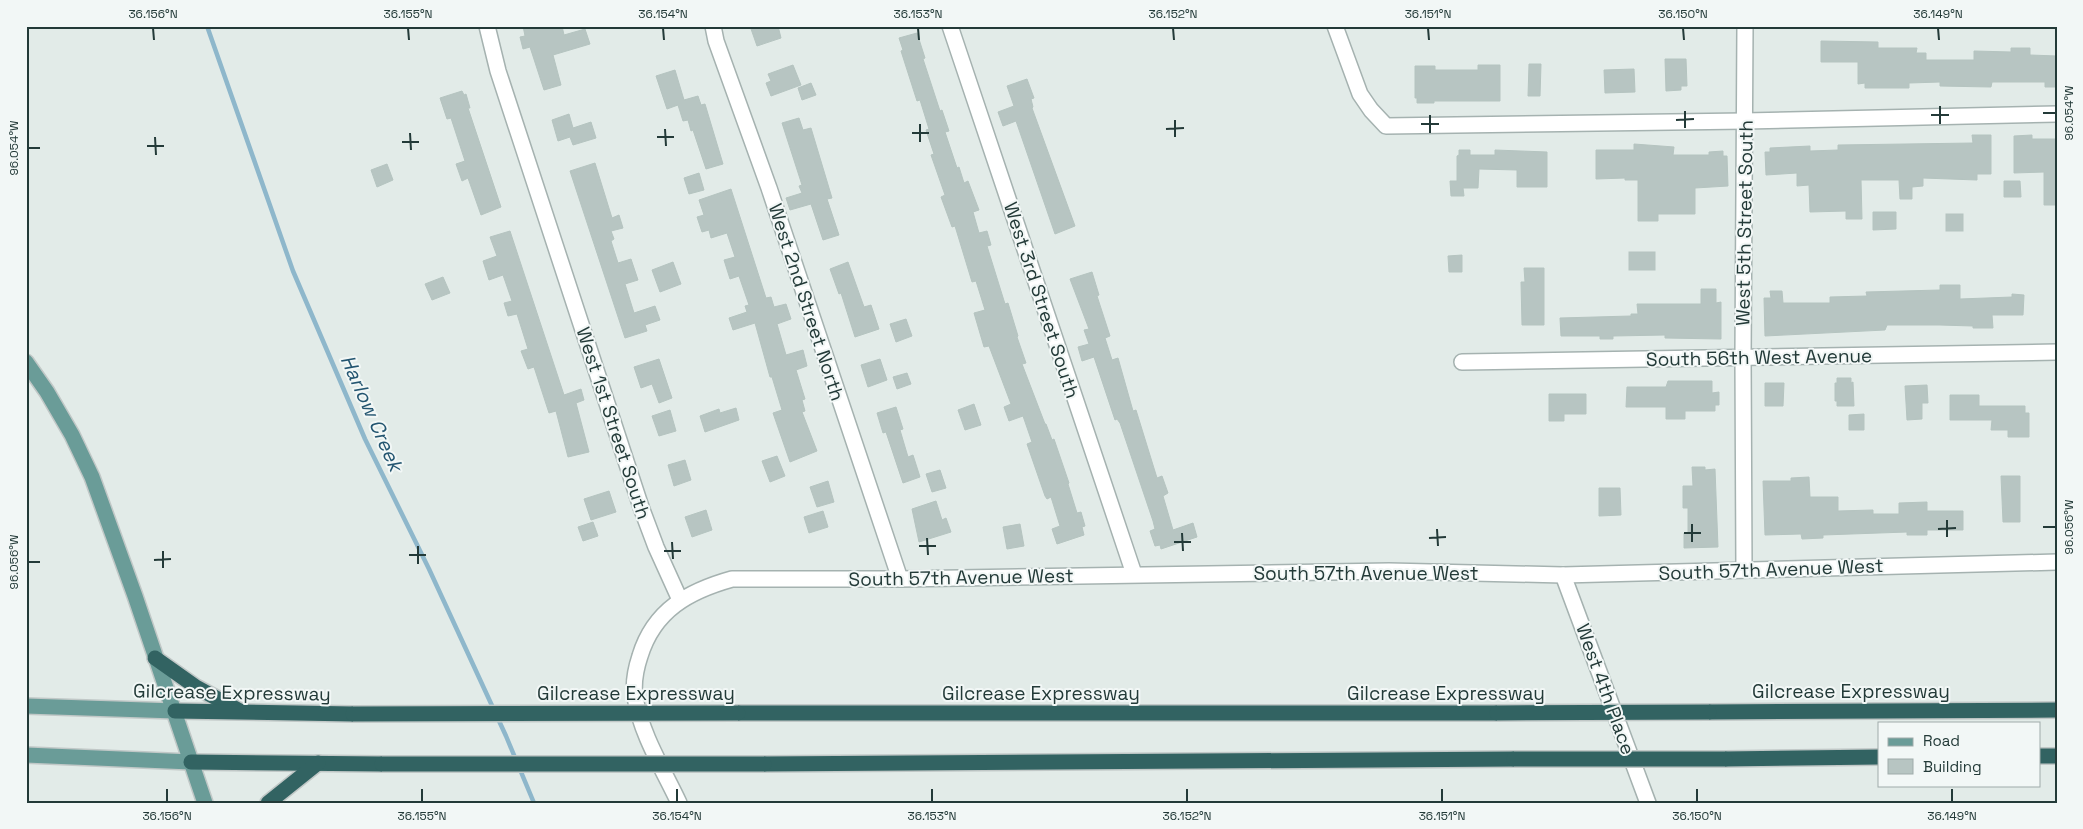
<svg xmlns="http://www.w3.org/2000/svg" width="2083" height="829" font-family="'Space Grotesk',sans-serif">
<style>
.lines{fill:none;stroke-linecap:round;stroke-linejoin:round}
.stream{stroke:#8eb7cb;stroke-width:4.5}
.building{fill:#b7c5c2;stroke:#b5c4c0}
.minor-casing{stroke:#a5b2b0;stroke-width:18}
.major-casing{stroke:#c1c8c7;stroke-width:18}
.highway-casing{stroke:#c1c8c7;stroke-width:18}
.minor{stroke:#fff;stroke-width:15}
.major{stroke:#6a9c98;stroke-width:15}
.highway{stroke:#326362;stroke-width:15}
.highway-bridge-casing{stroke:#c1c8c7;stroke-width:18;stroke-linecap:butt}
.highway-bridge{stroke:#326362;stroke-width:15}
.ticks{fill:none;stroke:#233a38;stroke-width:2}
.labels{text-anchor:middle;stroke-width:4;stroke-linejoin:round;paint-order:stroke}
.street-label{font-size:19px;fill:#233a38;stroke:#f2f7f6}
.water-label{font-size:20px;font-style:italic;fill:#235570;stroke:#f2f7f6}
.neatline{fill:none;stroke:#233a38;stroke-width:2}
.ticks-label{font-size:12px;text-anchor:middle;fill:#233a38}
</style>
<rect width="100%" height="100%" fill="#e2ebe8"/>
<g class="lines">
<polyline class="stream" points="207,26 293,271 365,439 429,569 506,736 534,803"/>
</g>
<g class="building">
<polygon points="523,26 562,26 564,35 585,29 590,44 553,55 561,85 544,90 530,47 523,49 520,37 525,36"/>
<polygon points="750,26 778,26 781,38 757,46"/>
<polygon points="917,33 925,58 923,59 940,111 942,110 949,131 945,132 957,168 959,167 964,183 968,181 979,210 973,212 979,233 987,231 991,245 987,246 1005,304 1008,303 1018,336 1017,337 1026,363 1022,364 1045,424 1046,424 1052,440 1054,439 1069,483 1068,484 1077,513 1081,512 1085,526 1082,527 1084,535 1057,544 1052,529 1060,526 1051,497 1047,499 1045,496 1027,444 1032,442 1023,416 1009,421 1004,407 1011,404 989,346 984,347 974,313 985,310 976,281 972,282 955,226 952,227 941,197 945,195 931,155 934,154 926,130 929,129 920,100 917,101 901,51 903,50 899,38"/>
<polygon points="1821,41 1878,42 1878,48 1917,48 1916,53 1926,53 1926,60 1974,60 1974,51 2011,52 2011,48 2030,48 2030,55 2057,56 2057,87 2045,87 2045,82 1992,82 1991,87 1940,86 1940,82 1909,83 1909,88 1865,88 1865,83 1858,84 1858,62 1821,62"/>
<polygon points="1665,59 1686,59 1687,86 1681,86 1681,90 1666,91"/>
<polygon points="1529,64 1541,64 1540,96 1528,96"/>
<polygon points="793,65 801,85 771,96 766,83 771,81 768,74"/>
<polygon points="1478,65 1500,65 1500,101 1434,101 1434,103 1417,103 1417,98 1415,98 1415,66 1435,66 1435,70 1478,70"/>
<polygon points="1634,69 1635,92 1605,93 1604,70"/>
<polygon points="675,70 684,100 698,96 701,105 705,104 723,164 706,169 693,130 691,131 688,120 683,121 678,105 667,109 656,76"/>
<polygon points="1027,79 1034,98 1031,99 1033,107 1032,108 1075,226 1055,234 1016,121 1003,126 998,112 1014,106 1007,86"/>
<polygon points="811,83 816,95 802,100 798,88"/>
<polygon points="462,91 464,95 466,94 470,108 468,108 501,207 481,215 468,178 462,181 456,164 465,161 451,118 447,119 440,98"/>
<polygon points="569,114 573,128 591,122 596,138 573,145 570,137 558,141 552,120"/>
<polygon points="799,118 803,130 811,128 832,198 827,199 839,235 823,240 811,204 790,210 786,198 802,193 799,186 802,185 782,123"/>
<polygon points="1972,135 1991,135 1991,174 1977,174 1977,180 1923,178 1923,186 1912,187 1912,199 1900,199 1899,180 1861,180 1862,219 1846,219 1846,211 1810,212 1809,185 1797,186 1797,173 1766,175 1765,152 1770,152 1770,148 1810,146 1810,151 1838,150 1838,145 1973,143"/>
<polygon points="2032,135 2032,139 2057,139 2057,205 2044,205 2044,172 2014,173 2014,136"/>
<polygon points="1634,144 1674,147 1673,155 1709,155 1709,152 1723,151 1723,156 1727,156 1728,186 1695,188 1695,214 1658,214 1658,221 1638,221 1638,180 1625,180 1625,178 1596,179 1596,150 1634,150"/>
<polygon points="1459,150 1470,150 1470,155 1495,155 1495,150 1547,152 1547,187 1517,187 1517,170 1479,169 1478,188 1463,188 1464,196 1451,196 1450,181 1457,181 1457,156 1459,155"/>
<polygon points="595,163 612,218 619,215 623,228 611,231 614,239 611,241 618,263 631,259 638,280 625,284 634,313 655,306 660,320 645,325 647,331 625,338 570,171"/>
<polygon points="387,164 393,180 377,187 371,170"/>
<polygon points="699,173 704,190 689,194 684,178"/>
<polygon points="2004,181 2020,181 2021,197 2004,197"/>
<polygon points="731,189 766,298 771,297 774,307 786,304 791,319 777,324 786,355 803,350 807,366 796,370 805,399 802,400 805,411 802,412 817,451 790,462 773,413 782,410 772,377 770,377 755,323 733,330 729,318 747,312 745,306 749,305 739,276 730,279 724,260 735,257 727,233 711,238 709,230 702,232 697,217 704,215 699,200"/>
<polygon points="1873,212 1896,212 1896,229 1873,230"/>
<rect x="1946" y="214" width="17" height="17"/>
<polygon points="510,231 564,395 581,389 584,400 576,403 589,452 568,457 556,411 549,413 534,367 528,369 521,351 528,349 517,314 508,316 504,303 512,301 503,275 489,280 483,261 497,256 490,237"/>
<rect x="1629" y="252" width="26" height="18"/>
<polygon points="1462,255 1462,272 1449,272 1448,256"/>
<polygon points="673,262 681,284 660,292 652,270"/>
<polygon points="848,262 864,307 871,305 879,329 855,337 841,293 839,294 830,269"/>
<polygon points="1524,268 1544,268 1544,325 1522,325 1521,282 1525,282"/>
<polygon points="1092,272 1099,295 1097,296 1110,336 1105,338 1112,360 1118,358 1133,411 1136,410 1157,478 1162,476 1168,493 1163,496 1173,530 1193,523 1197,537 1161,549 1160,545 1155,546 1150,531 1155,529 1153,521 1120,423 1117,419 1115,420 1094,357 1082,361 1078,347 1089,344 1084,330 1089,329 1070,279"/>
<polygon points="443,277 450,293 432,300 425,284"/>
<polygon points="1940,285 1960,285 1960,299 2012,297 2012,294 2024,295 2023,315 1992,315 1993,328 1973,328 1973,326 1940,325 1887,325 1885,330 1765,336 1764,298 1771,298 1770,291 1782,291 1783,303 1830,303 1830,297 1867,296 1866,292 1940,290"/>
<polygon points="1701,289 1716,289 1716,303 1721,302 1721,339 1665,338 1665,335 1613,336 1613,339 1600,339 1600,336 1561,336 1560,318 1631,316 1631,314 1638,314 1637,304 1701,304"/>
<polygon points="906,319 912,336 896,342 890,324"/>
<polygon points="659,359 672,398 659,403 652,384 641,388 634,367"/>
<polygon points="880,359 887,380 868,387 861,365"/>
<polygon points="907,373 911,384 897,389 893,377"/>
<polygon points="1837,378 1851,378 1851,383 1853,382 1854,406 1837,406 1837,401 1835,401 1835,383 1837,383"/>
<polygon points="1668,381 1712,381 1712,393 1719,392 1719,405 1715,405 1715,411 1685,411 1685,419 1666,419 1666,407 1626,407 1627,387 1666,387"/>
<polygon points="1765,383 1784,383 1783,406 1765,406"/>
<polygon points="1927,385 1928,403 1922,403 1922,419 1907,420 1905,386"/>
<polygon points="1549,394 1586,394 1586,414 1564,414 1564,421 1549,421"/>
<polygon points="1950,395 1979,395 1979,406 2025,406 2025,413 2029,413 2029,437 2008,437 2008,430 1991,430 1992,420 1950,420"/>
<polygon points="974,404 981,425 965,430 958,410"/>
<polygon points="896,407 903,429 900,430 908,457 913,455 920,477 903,483 886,432 883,433 877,413"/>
<polygon points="736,408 739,420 705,432 700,416 719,409 720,413"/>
<polygon points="670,410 676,431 659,436 652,416"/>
<polygon points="1864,414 1864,430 1849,430 1849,415"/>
<polygon points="777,456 785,476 770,482 762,461"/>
<polygon points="685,460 691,480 674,486 668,465"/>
<polygon points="1692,467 1705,467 1705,470 1715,469 1718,547 1684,548 1684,533 1688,533 1688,508 1683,508 1683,486 1693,486"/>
<polygon points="940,470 946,488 932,492 926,474"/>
<polygon points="2001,476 2020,476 2020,522 2003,522"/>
<polygon points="1809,477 1810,497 1838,497 1838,511 1873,510 1873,514 1899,514 1899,503 1927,502 1927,511 1963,511 1963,530 1927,530 1927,535 1907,535 1907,532 1823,535 1823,538 1802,539 1801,534 1765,535 1763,481 1791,481 1791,478"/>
<polygon points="828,481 834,502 817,507 810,487"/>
<polygon points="1599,488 1620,488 1621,515 1599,516"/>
<polygon points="609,491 616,512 591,520 584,499"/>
<polygon points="936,501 942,520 946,518 951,532 919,542 912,509"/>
<polygon points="706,510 712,530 692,537 685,517"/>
<polygon points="823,511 828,527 809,533 804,517"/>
<polygon points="593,522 598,536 583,541 578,527"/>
<polygon points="1020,524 1024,546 1007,549 1003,527"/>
</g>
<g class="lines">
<g class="minor-casing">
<g id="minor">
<polyline points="487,26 498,71 641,507 656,547 680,600"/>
<polyline points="713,26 716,41 769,188 900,579"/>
<polyline points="950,26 1134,574"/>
<polyline points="1335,26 1360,94 1371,110 1386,126 1745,121 2057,114"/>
<polyline points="1462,362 2057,352"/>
<polyline points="1744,570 1743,357 1745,26"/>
<polyline points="1563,575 1648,803"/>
<path d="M679 803C663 769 641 734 635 697 633 684 636 668 640 656 654 610 689 591 732 579H900L1389 571 1563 575 2057 562"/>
</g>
</g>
<g class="major-casing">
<g id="major">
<polyline points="26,362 47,392 72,435 92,477 135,596 205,803"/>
<polyline points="26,706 175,711"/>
<polyline points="26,755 191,762"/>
</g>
</g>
<g class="highway-casing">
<g id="highway">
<polyline points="155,658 196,687 240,711"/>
<polyline points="175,711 353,714"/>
<polyline points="1709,712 2057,710"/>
<polyline points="738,713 1497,713"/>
<polyline points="2039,756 2057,756"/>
<polyline points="1725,759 1879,757"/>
<polyline points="191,762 382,764"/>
<polyline points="764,764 1514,759"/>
<polyline points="268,803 318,763"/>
</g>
</g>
<use href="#minor" class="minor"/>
<use href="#major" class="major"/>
<use href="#highway" class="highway"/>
<g class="highway-bridge-casing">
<g id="highway-bridge">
<polyline points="1497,713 1709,712"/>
<polyline points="353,714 738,713"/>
<polyline points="1514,759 1725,759"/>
<polyline points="382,764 764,764"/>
</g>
</g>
<use href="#highway-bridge" class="highway-bridge"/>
</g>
<path class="ticks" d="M153 28 154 40M408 28 409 40M663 28 664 40M918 28 919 40M1173 28 1174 40M1428 28 1429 40M1683 28 1684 40M1938 28 1939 40M1940 106V124M1685 111V128M2043 113H2056M1430 115V133M1931 115H1949M1175 120V137M1676 120 1694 119M920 124V142M1421 124H1439M665 129 666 146M1166 129 1184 128M410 133 411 150M912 133H929M155 137 156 155M657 137H674M402 142H419M147 146H164M28 148H40M1947 520V537M1692 524V542M2043 527H2056M1437 529 1438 546M1938 529 1956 528M1182 533 1183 551M1684 533H1701M927 538 928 555M1429 538 1446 537M672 542 673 559M1174 542H1191M418 546V564M919 546H936M163 551V568M664 551H681M409 555H426M154 560 171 559M28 562H40M167 789V802M422 789V802M677 789V802M932 789V802M1187 789V802M1442 789V802M1697 789V802M1952 789V802"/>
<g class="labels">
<g class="street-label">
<text transform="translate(1744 223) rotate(-89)" y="7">West 5th Street South</text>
<text transform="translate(1042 300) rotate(72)" y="7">West 3rd Street South</text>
<text transform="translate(807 302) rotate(72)" y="7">West 2nd Street North</text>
<text transform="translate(1759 357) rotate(-1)" y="7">South 56th West Avenue</text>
<text transform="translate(614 423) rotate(72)" y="7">West 1st Street South</text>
<text transform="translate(1771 569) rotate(-2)" y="7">South 57th Avenue West</text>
<text x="1366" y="580">South 57th Avenue West</text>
<text transform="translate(961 577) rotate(-1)" y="7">South 57th Avenue West</text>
<text transform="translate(1606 689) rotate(70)" y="7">West 4th Place</text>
<text x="1851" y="698">Gilcrease Expressway</text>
<text transform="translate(232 692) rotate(1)" y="7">Gilcrease Expressway</text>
<text x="636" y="700">Gilcrease Expressway</text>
<text x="1041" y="700">Gilcrease Expressway</text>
<text x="1446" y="700">Gilcrease Expressway</text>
</g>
<g class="water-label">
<text transform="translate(372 413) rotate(66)" y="7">Harlow Creek</text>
</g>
</g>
<rect width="2083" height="829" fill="none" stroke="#f2f7f6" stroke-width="55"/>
<rect x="1878" y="722" width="162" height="65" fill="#f2f7f6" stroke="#9fabaa"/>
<rect x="1888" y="738" width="25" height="8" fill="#6a9c98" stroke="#9fabaa"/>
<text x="1923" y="746" font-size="15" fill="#233a38">Road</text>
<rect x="1888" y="759" width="25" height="15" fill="#b7c5c2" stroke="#9fabaa"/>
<text x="1923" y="772" font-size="15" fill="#233a38">Building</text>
<rect x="28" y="28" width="2028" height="774" class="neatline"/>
<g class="ticks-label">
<text x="153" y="18">36.156°N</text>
<text x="408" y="18">36.155°N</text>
<text x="663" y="18">36.154°N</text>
<text x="918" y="18">36.153°N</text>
<text x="1173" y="18">36.152°N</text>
<text x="1428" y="18">36.151°N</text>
<text x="1683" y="18">36.150°N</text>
<text x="1938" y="18">36.149°N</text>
<text transform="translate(2069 113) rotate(-90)" y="4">96.054°W</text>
<text transform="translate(14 148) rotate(-90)" y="4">96.054°W</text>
<text transform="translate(2069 527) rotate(-90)" y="4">96.056°W</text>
<text transform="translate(14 562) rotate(-90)" y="4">96.056°W</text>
<text x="167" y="820">36.156°N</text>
<text x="422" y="820">36.155°N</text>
<text x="677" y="820">36.154°N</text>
<text x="932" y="820">36.153°N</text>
<text x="1187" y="820">36.152°N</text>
<text x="1442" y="820">36.151°N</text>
<text x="1697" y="820">36.150°N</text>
<text x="1952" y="820">36.149°N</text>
</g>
</svg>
